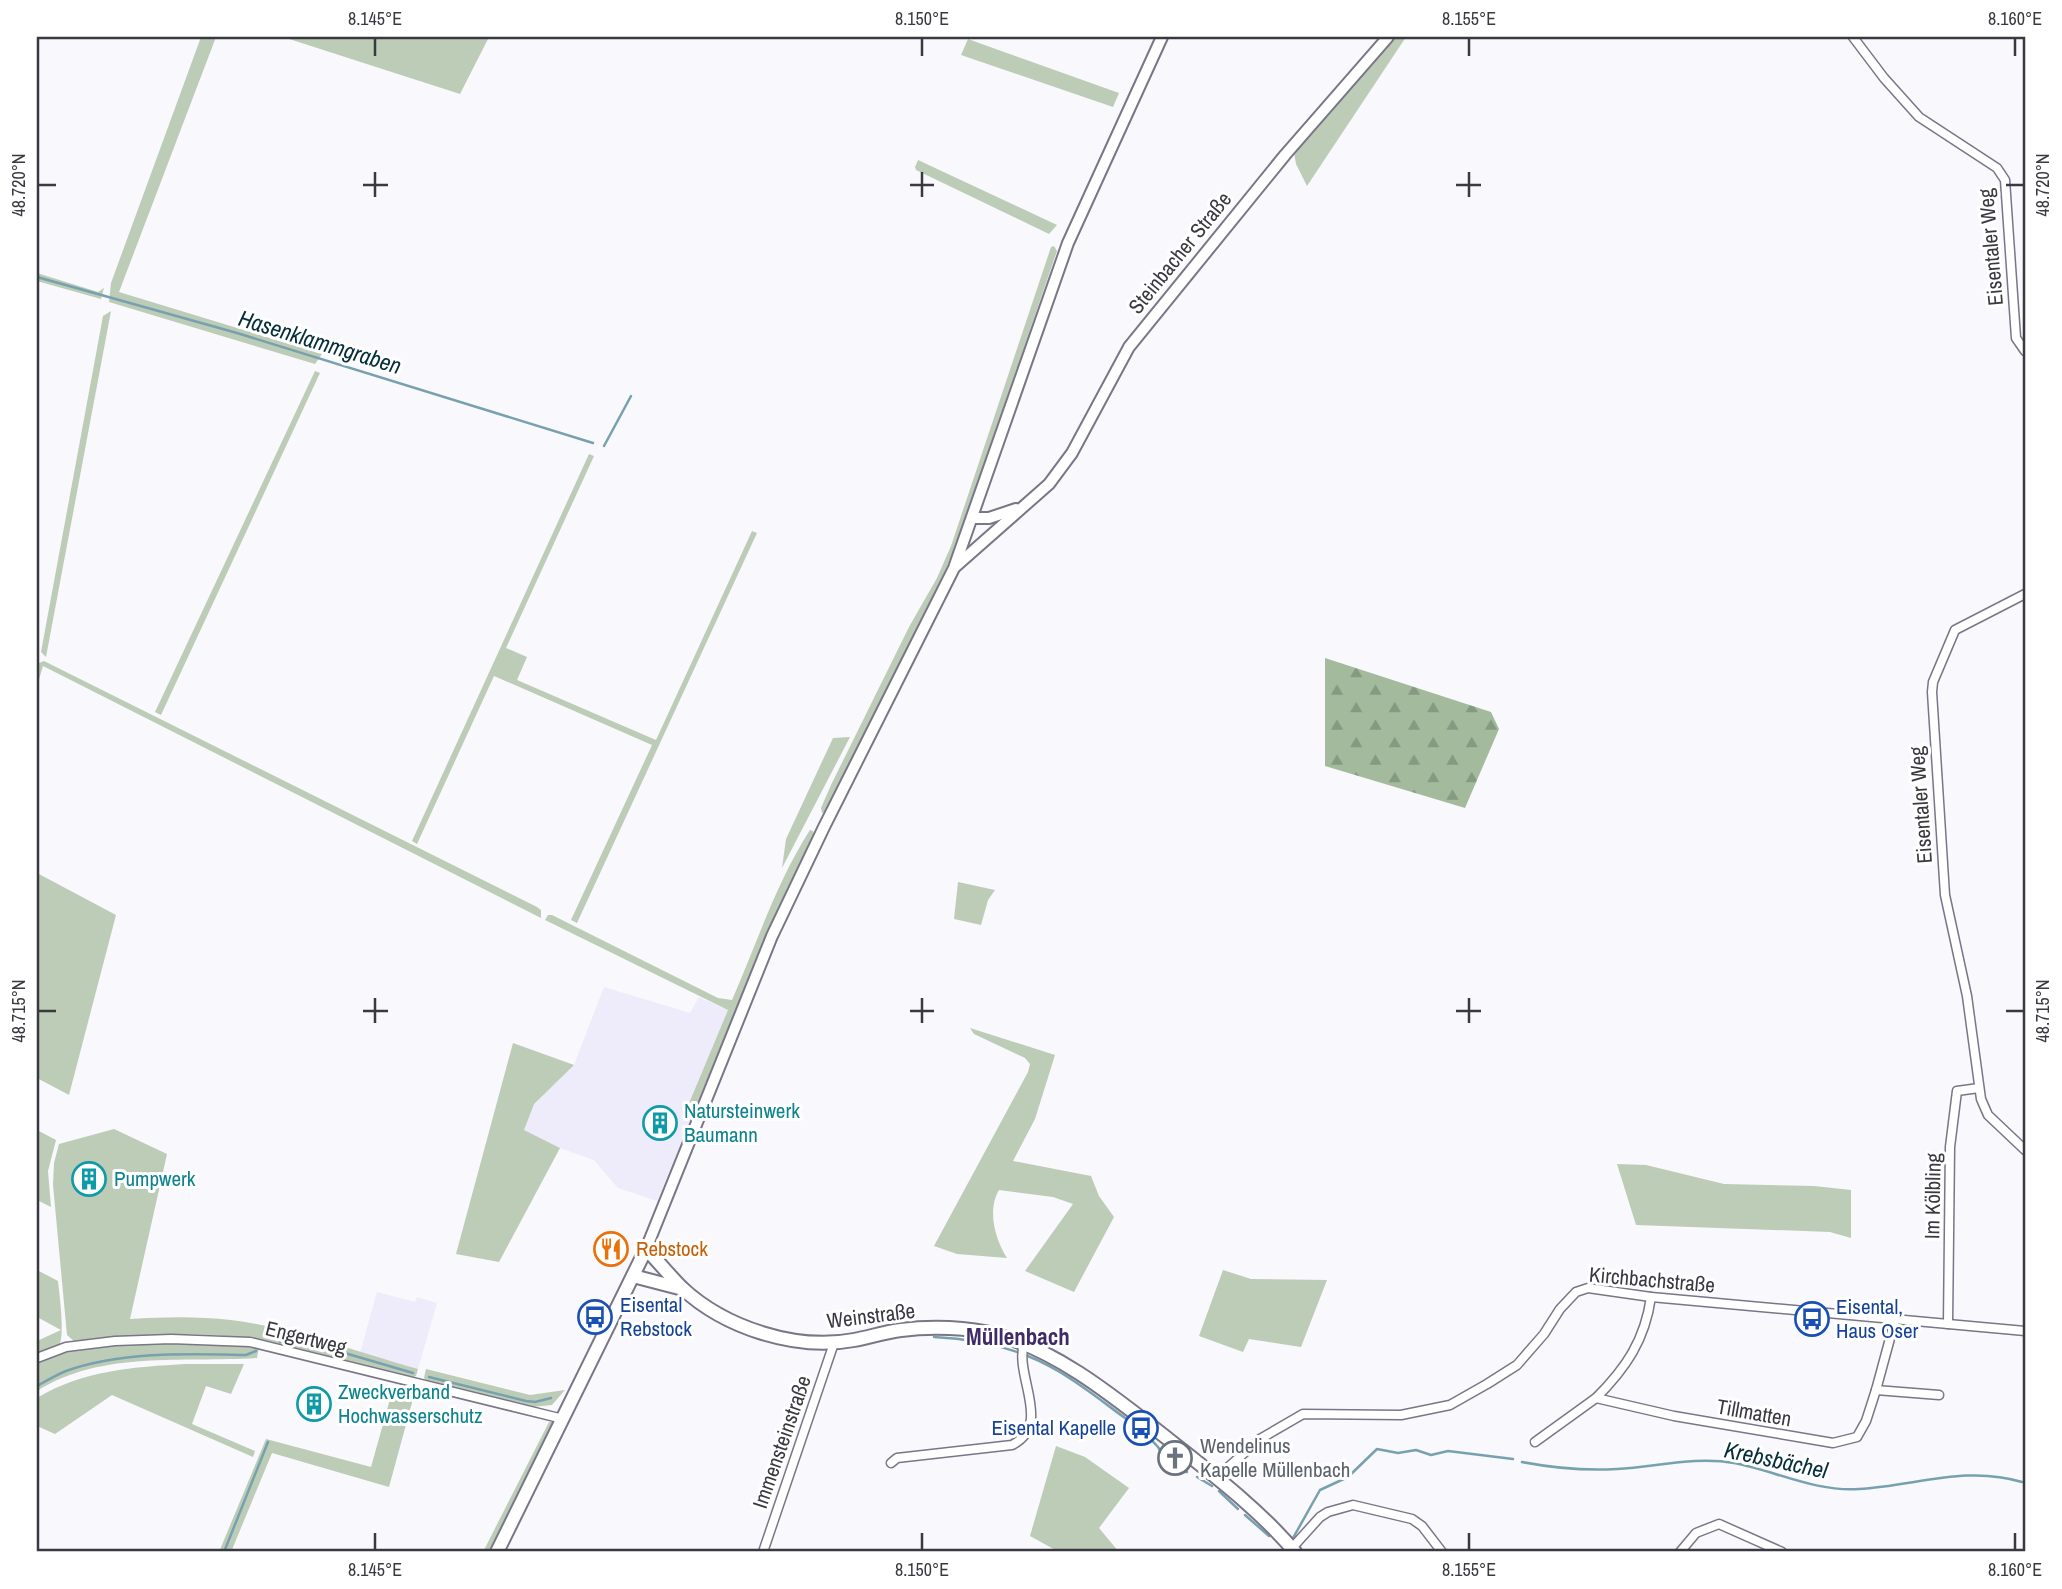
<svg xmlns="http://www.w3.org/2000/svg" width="2062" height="1589" font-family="'Archivo Narrow',sans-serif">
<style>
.built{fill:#eeebfb}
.green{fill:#bcccb7}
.forest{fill:url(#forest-firs)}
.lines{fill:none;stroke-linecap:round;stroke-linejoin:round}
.stream{stroke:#77a1af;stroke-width:2.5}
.minor-casing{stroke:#797687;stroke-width:11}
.tertiary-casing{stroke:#797687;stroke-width:14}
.secondary-casing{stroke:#797687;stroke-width:16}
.minor{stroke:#fff;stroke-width:8}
.tertiary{stroke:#fff;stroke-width:10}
.secondary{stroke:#fff;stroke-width:12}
.ticks{fill:none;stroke:#3a3940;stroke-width:2.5}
.labels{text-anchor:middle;stroke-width:6;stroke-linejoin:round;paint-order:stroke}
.street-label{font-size:21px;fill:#3a3940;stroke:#fff}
.culture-label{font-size:21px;fill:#0d838f;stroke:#fff;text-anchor:start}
.food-label{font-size:21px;fill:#c56008;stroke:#fff;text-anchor:start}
.transit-label{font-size:21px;fill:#164399;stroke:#fff;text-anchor:start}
.worship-label{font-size:21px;fill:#5b616d;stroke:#fff;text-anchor:start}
.water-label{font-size:23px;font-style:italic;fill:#042e39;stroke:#fff}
.neighbourhood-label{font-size:23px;font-weight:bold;fill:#3f2c67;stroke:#fff}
.neatline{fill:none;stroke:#3a3940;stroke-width:2.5}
.ticks-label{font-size:18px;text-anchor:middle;fill:#3a3940}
</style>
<defs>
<pattern id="forest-firs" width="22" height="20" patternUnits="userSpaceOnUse" patternTransform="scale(1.75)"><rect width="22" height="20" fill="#a3bb9c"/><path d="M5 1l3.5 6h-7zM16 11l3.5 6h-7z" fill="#869981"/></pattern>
</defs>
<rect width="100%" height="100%" fill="#f9f8fc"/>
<g class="built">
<polygon points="604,987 690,1013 699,997 728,1010 684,1114 692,1116 657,1201 618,1188 594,1160 560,1148 524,1130 533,1104 574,1065"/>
<polygon points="377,1292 415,1302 417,1297 437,1303 418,1369 360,1353"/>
</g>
<g class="green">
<polygon points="201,37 216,37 119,292 322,354 315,364 109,302 111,283"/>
<polygon points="283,37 489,37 460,94"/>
<polygon points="1393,37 1406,37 1307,186 1296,164 1294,152"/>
<polygon points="968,39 1119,93 1113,107 961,55"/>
<polygon points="918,160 1057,225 1049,234 916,170 915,167"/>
<polygon points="1054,246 1057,251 953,554 826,812 822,813 821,808 831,785 909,627 937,578 951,546 1051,247"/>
<polygon points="37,273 98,292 104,288 101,299 37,281"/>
<polygon points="111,311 46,657 41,652 103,316"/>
<polygon points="315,371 320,373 161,715 155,712"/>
<polygon points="589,454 594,456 506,648 527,657 517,680 656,740 752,531 757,533 577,923 571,920 652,745 494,676 417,844 412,841"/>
<polygon points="44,661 537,907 541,910 541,918 43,666 37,686 39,663"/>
<polygon points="850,737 782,868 786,839 833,738"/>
<path d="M810 830 813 831 814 834 765 938 692 1116 684 1115 728 1010 545 920 548 915H552L718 998 732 1000C757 943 776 883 810 830Z"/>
<polygon points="37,873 116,915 69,1095 37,1078"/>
<polygon points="958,882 995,890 988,900 981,925 954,919"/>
<path d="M970 1028 1055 1055 1035 1119 1013 1161 1091 1176 1099 1196 1114 1217 1074 1292 1025 1271 1073 1204 1053 1197 999 1190C987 1210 995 1239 1007 1258L957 1254 934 1246 1028 1072 1030 1064 1025 1058 974 1034Z"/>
<polygon points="513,1043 574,1065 534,1104 524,1130 560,1148 499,1262 456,1254"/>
<path d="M114 1129 167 1154 130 1319C164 1317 197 1316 231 1320 295 1328 357 1352 418 1369L416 1376 410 1378C353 1364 295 1344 237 1337 184 1330 128 1339 75 1342L67 1335 53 1185 54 1163 59 1144Z"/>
<polygon points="37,1130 56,1140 48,1171 51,1207 37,1200"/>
<polygon points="1617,1164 1646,1165 1724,1184 1814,1186 1851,1190 1851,1238 1830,1232 1636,1225"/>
<path d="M37 1270 58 1281C59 1292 66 1340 58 1347 53 1350 43 1352 37 1354V1341L61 1330 37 1317Z"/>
<polygon points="1223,1270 1251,1279 1327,1280 1301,1347 1249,1339 1243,1352 1199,1336"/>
<path d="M131 1342 225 1343 259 1347 257 1358C184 1363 102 1350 37 1391V1361L78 1349Z"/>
<path d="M187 1364H244L231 1394 206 1386 192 1424 255 1451 253 1457 112 1395 55 1434 37 1426V1398C84 1370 133 1367 187 1364Z"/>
<polygon points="426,1369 530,1395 565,1390 552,1405 532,1407 429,1383 424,1378"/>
<polygon points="392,1392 413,1399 389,1487 272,1453 231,1552 219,1552 266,1439 371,1467"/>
<polygon points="549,1422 552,1422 553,1426 490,1552 483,1552"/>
<polygon points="1056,1446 1085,1457 1129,1488 1099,1528 1119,1552 1059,1552 1030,1536"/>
</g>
<polygon class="forest" points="1325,658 1491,712 1499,729 1465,808 1325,766"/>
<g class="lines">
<g class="stream">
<polyline points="37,277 237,333 593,443"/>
<polyline points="604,446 631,396"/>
<path d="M934 1337C978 1339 1020 1348 1058 1371 1082 1385 1103 1402 1125 1418 1135 1427 1149 1436 1158 1447 1169 1462 1163 1472 1187 1472"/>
<polyline points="280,1342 290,1337 413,1373"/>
<polyline points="429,1377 526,1401 535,1402 551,1398"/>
<path d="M37 1386C46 1381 56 1375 66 1371 123 1351 186 1354 246 1355L256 1351"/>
<path d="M1522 1462C1553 1468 1584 1471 1617 1469 1656 1467 1695 1456 1734 1463 1776 1471 1815 1492 1859 1489 1915 1486 1966 1465 2022 1482"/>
<polyline points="1197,1477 1212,1486"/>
<polyline points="1219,1491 1238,1509"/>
<polyline points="1245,1515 1269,1536"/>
<polyline points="1293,1538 1320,1490 1348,1477 1377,1449 1398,1453 1416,1450 1431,1455 1448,1451 1513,1459"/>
<polyline points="224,1552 268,1442"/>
</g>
<g class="minor-casing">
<g id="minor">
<polyline points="1853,37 1884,78 1919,117 1997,168 2005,180 2016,338 2025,351"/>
<polyline points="2025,594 1955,630 1933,682 1932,692 1945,895 1967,996 1981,1099 1988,1115 2025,1150"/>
<path d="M1651 1297C1645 1340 1626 1368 1596 1398L1674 1416 1833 1443 1857 1437 1866 1421 1876 1390 1895 1320"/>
<polyline points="1948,1324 1950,1147 1957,1091 1979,1088"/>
<polyline points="37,1358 66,1347 115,1341 171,1339 250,1342 563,1419"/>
<polyline points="1876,1390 1939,1395"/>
<polyline points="1535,1442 1596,1398"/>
<path d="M891 1463 897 1458 1012 1445C1053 1424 1014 1377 1024 1343"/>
<polyline points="1217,1477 1260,1439 1303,1414 1401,1415 1450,1405 1487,1384 1517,1365 1544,1334 1560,1309 1576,1292 1588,1288 1651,1297 2025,1331"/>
<polyline points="1292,1548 1320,1517 1328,1512 1353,1505 1412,1519 1422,1526 1442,1552"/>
<polyline points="763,1552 834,1343"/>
<polyline points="1680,1552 1696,1533 1719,1524 1782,1552"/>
</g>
</g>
<g class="tertiary-casing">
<g id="tertiary">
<polyline points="972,518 989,518 1016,509"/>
<polyline points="956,566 1049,484 1072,453 1129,347 1285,155 1388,37"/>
<polyline points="646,1249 772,936 824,827 954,568 1068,243 1162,37"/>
</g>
</g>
<g class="secondary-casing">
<g id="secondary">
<polyline points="633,1276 683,1289"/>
<path d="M497 1552 646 1249C658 1261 669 1275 682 1288 725 1328 796 1351 854 1340 870 1337 885 1332 901 1330 931 1326 968 1327 997 1335 1058 1350 1119 1401 1168 1439 1212 1474 1259 1509 1295 1552"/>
</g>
</g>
<use href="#minor" class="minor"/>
<use href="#tertiary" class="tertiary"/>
<use href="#secondary" class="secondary"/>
</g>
<path class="ticks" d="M375 38V56M922 38V56M1469 38V56M2015 38V56M375 172V197M922 172V197M1469 172V197M38 185H56M363 185H388M910 185H934M1456 185H1481M2006 185H2024M375 998V1023M922 998V1023M1469 998V1023M38 1011H56M363 1011H388M910 1011H934M1456 1011H1481M2006 1011H2024M375 1533V1550M922 1533V1550M1469 1533V1550M2015 1533V1550"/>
<defs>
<g id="building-ring" transform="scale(1.75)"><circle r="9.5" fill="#fff" stroke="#0f9aa8" stroke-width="1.5"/><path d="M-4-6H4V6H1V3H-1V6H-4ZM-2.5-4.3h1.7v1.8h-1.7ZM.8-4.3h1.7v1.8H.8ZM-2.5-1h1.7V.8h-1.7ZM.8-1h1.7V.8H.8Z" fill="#0f9aa8"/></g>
<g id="restaurant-ring" transform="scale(1.75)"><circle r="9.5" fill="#fff" stroke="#e8710a" stroke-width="1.5"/><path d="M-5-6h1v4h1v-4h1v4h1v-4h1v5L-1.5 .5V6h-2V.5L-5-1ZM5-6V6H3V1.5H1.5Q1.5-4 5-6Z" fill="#e8710a"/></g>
<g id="bus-ring" transform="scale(1.75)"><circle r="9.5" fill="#fff" stroke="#1a4fb4" stroke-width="1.5"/><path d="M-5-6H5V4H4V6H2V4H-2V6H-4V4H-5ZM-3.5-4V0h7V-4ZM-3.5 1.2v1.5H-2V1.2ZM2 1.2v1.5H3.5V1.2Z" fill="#1a4fb4"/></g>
<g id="church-ring" transform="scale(1.75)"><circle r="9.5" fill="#fff" stroke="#6b7280" stroke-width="1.5"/><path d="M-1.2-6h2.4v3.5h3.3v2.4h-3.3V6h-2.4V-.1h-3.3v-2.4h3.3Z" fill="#6b7280"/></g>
</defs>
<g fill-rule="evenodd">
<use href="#building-ring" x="660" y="1123"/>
<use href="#building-ring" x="89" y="1179"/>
<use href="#restaurant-ring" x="611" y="1249"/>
<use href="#bus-ring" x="595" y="1317"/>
<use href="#bus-ring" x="1812" y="1319"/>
<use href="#building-ring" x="314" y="1404"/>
<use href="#bus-ring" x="1141" y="1428"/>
<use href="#church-ring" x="1175" y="1458"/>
</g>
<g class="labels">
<g class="street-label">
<text transform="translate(1991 247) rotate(-95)" y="7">Eisentaler Weg</text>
<text transform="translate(1180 253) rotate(-51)" y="7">Steinbacher Straße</text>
<text transform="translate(1921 805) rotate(-94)" y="7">Eisentaler Weg</text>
<text transform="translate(1933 1196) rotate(-89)" y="7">Im Kölbling</text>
<text transform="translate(1652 1280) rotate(5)" y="7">Kirchbachstraße</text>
<text transform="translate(871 1316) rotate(-7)" y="7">Weinstraße</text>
<text transform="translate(306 1338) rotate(14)" y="7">Engertweg</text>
<text transform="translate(1754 1413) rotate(10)" y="7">Tillmatten</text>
<text transform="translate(782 1442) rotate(-71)" y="7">Immensteinstraße</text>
</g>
<g class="culture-label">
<text x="684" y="1118">Natursteinwerk<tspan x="684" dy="24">Baumann</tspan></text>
<text x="114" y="1186">Pumpwerk</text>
<text x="338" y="1399">Zweckverband<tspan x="338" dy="24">Hochwasserschutz</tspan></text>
</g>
<g class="food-label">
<text x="636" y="1256">Rebstock</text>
</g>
<g class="transit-label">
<text x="620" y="1312">Eisental<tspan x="620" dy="24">Rebstock</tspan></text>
<text x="1836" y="1314">Eisental,<tspan x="1836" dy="24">Haus Oser</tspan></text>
<text x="1116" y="1435" text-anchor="end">Eisental Kapelle</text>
</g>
<g class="worship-label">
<text x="1200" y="1453">Wendelinus<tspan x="1200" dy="24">Kapelle Müllenbach</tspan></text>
</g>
<g class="water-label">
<text transform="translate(320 342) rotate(17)" y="8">Hasenklammgraben</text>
<text transform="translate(1776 1460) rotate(12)" y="8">Krebsbächel</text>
</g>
<g class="neighbourhood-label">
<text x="1018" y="1345">Müllenbach</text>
</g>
</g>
<rect width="2062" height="1589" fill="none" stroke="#ffffff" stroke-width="77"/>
<rect x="38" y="38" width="1986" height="1512" class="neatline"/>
<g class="ticks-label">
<text x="375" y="25">8.145°E</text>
<text x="922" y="25">8.150°E</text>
<text x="1469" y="25">8.155°E</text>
<text x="2015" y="25">8.160°E</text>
<text transform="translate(19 185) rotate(-90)" y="6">48.720°N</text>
<text transform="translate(2043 185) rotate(-90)" y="6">48.720°N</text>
<text transform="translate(19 1011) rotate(-90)" y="6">48.715°N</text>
<text transform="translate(2043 1011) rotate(-90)" y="6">48.715°N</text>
<text x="375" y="1576">8.145°E</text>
<text x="922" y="1576">8.150°E</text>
<text x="1469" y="1576">8.155°E</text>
<text x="2015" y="1576">8.160°E</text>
</g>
</svg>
